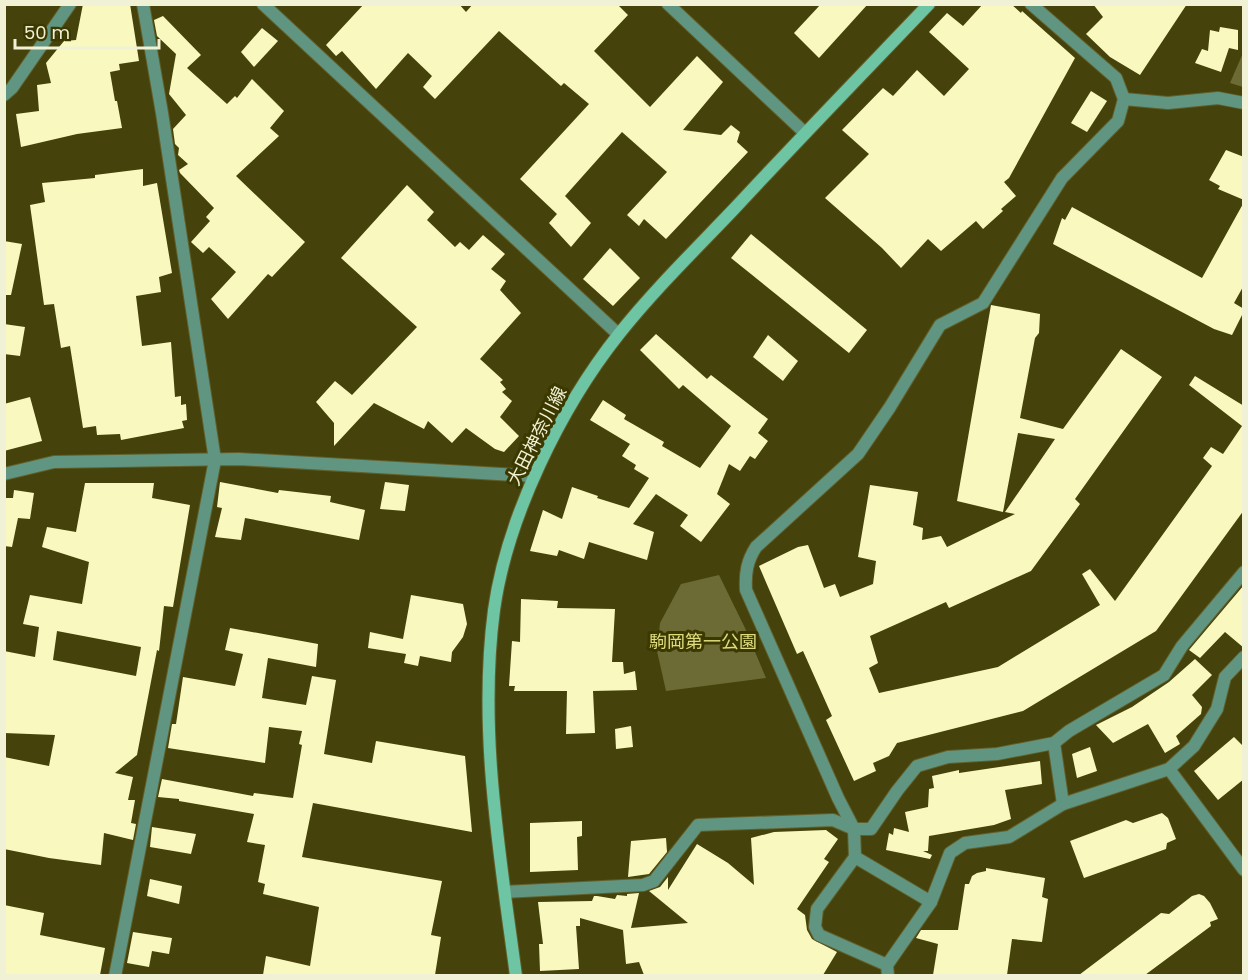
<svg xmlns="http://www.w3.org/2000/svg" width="1248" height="980" font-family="Poppins,'Noto Sans JP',sans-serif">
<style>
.green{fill:#6d6b35}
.building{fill:#f9f9bf;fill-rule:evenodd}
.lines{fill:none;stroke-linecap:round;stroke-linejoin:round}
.minor-casing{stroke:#615f2b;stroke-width:14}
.secondary-casing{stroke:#615f2b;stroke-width:14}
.minor{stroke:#609681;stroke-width:12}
.secondary{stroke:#6dc5a4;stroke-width:12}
.labels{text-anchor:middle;stroke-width:6;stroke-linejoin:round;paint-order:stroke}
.street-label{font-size:18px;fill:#f1f1d5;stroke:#3b3900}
.park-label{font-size:18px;fill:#dedc7e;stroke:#3b3900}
</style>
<rect width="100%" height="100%" fill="#45430b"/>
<g class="green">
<polygon points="1243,53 1243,87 1230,83"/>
<polygon points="719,575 745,628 766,678 666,691 657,651 660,623 681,584"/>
</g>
<g class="building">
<polygon points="83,4 130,4 139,61 119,64 120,70 110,72 115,101 117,101 122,128 77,134 21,147 16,114 39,111 37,85 51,83 46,63 64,41 76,40"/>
<polygon points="364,4 459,4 466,12 473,4 617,4 628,15 594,51 650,107 697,56 723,82 683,130 721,135 731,125 740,132 737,142 748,152 666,239 644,219 639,226 627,215 667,172 622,132 565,196 591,223 571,247 549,223 557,214 520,179 589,104 564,83 561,86 499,31 435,99 423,87 432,76 408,53 376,89 342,51 336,56 326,45"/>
<polygon points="821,4 868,4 819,58 794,33"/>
<polygon points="983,4 1011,4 1021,13 1022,11 1075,58 1009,178 1004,182 1016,196 1001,209 1003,211 983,229 976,221 941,251 928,239 901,268 882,248 825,198 869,154 842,130 883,88 893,96 917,70 944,96 969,69 929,32 947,13 963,26"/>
<polygon points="1093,4 1187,4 1140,75 1110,57 1086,34 1103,17"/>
<polygon points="163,16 201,55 187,68 227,104 235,96 237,98 252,79 284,111 270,128 279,136 236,176 305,242 272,277 268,274 228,319 211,299 236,272 209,247 203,253 191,242 210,221 206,217 214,208 180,173 179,170 188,164 178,155 179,148 175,144 173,129 186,115 169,94 176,54 157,36 154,20"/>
<polygon points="1220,27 1238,30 1238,50 1229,48 1221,72 1195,63 1202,49 1208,51 1210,30 1219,32"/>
<polygon points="262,28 278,41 254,67 241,52"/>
<polygon points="1091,91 1107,101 1087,132 1071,123"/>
<polygon points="1226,150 1244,157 1244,200 1218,189 1220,186 1209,180"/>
<polygon points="143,169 143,186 157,183 172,273 159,277 161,292 136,296 142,346 171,342 175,397 181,396 181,405 186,404 187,420 182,421 184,428 121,440 120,434 97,435 96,426 83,428 70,346 61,348 54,304 44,305 30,205 45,202 42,183 95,178 95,175"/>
<polygon points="407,185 434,212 427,220 455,247 460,242 469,250 483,235 505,254 491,269 506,281 500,290 521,313 480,359 503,380 500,382 506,389 502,392 512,401 500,417 519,436 504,452 495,449 466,428 452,443 428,421 424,429 374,403 334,446 334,423 316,402 335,381 352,395 417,327 341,258"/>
<polygon points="1244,202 1244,285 1234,303 1244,309 1244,311 1232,335 1214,329 1053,244 1062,218 1065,220 1072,207 1202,278"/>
<polygon points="751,234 867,330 849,353 731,258"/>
<polygon points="4,241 22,244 11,295 4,295"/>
<polygon points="610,248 640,278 613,306 583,279"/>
<polygon points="991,305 1040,314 1039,333 1035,338 1020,418 1063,429 1121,349 1162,377 1075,499 1080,504 1031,571 949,608 946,602 870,636 878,663 869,668 879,693 998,667 1100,605 1082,574 1090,569 1115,601 1212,466 1203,458 1211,447 1223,454 1242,426 1189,385 1195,376 1244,406 1244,510 1156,631 1023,711 897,743 889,756 873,763 876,771 854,781 826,720 832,716 803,651 797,654 759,566 798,547 808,545 824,588 835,584 840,597 873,584 876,561 858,557 870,485 918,492 913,525 923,528 922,540 941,536 947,547 1015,514 1005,512 1055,439 1018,433 1003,512 957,501"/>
<polygon points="4,324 25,327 20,356 4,354"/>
<polygon points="656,334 707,379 711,375 768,419 758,433 768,441 755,459 750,456 740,471 729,464 717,494 730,504 701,542 680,526 688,515 656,494 633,524 654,532 647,560 589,542 584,559 559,550 557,556 530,551 543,510 562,519 572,487 598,496 597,498 629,508 649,478 634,469 636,465 622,456 630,444 590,420 603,400 626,415 624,419 664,442 662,446 700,468 731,426 683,385 679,389 640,350"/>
<polygon points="768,335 798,361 783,381 753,357"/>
<polygon points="30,397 42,441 4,451 4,404"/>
<polygon points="220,482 278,493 279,490 331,496 330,502 365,510 359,540 245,518 241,540 215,537 222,508 217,507"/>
<polygon points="385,482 409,485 405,511 380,509"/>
<path d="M85 483H154L152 498 190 505 173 607 164 606 159 651 157 650 137 755 115 773 133 777 128 800H135L131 823 136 824 133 840 104 833 101 865 49 858 4 849V757L49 766 55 735 4 733V651L35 657 39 627 23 624 30 595 82 604 89 562 42 547 47 527 76 532ZM57 631 141 647 136 676 53 660Z"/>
<polygon points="14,490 34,493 30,519 18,518 12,547 4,546 4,498 13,498"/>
<polygon points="1244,585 1244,648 1225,632 1200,658 1189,650"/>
<polygon points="411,595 463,604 467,624 463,637 452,652 451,662 420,656 418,666 404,663 406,654 368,648 370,632 403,639"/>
<polygon points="521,599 558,601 557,608 615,609 612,662 623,662 624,674 635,671 637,690 593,691 595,733 566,734 567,691 514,691 515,686 509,686 512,641 520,642"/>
<polygon points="230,628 318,644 316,667 268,658 262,698 306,705 312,676 336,680 324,754 372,763 376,741 465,756 472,832 313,803 302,857 442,881 431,935 441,937 435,975 263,975 266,956 310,966 319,907 263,894 265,884 258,882 265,845 247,842 254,814 179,801 179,799 158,797 162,779 253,796 254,793 293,798 302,745 299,744 302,731 269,727 265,763 168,748 172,724 176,724 183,677 235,686 243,654 225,650"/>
<polygon points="1195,659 1212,675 1192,695 1202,707 1201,714 1176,736 1180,744 1165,753 1148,724 1113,743 1096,725 1132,707 1169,682"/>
<polygon points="631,726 633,747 616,749 615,729"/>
<polygon points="1234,737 1244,747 1244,779 1218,800 1194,771"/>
<polygon points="1090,747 1097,771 1077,778 1072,754"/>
<polygon points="1040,761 1042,784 1005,790 1011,819 994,825 929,836 928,851 923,851 932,855 930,859 886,850 889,833 893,835 894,828 909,832 905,812 928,807 929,789 934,788 932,776 959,770 959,773"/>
<polygon points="1162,813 1168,818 1176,839 1167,843 1166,849 1084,878 1070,841 1126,820 1133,823"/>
<polygon points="582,821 582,836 577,837 578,870 530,872 530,823"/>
<polygon points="152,827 196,834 191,854 150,847"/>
<polygon points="826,830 838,839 824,859 829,862 797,909 805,915 807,930 812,939 837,952 823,975 644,975 639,962 626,964 623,930 580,918 580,926 576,926 579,969 540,971 539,944 543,944 538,902 592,901 594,896 597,896 615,899 617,895 627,896 627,894 639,893 631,928 688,923 649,891 660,887 668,877 668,890 697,844 728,863 754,885 751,838 774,832"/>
<polygon points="666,838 667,852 649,874 628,877 631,841"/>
<polygon points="986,868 1045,878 1042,897 1048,899 1042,942 1012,939 1007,975 933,975 938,944 916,938 921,930 958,930 965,884 969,884 972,876 977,873 986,871"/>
<polygon points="150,879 182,886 179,904 147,896"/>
<polygon points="1199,894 1204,896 1210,903 1218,919 1210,922 1211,926 1145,975 1079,975 1161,913 1169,914 1192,896"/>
<polygon points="4,905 44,913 40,935 105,948 100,975 4,975"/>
<polygon points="133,932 172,938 169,954 152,951 149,967 127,963"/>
</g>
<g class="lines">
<g class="minor-casing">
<g id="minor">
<polyline points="263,4 618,334"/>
<polyline points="668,4 805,133"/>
<polyline points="4,95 12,88 70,4"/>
<polyline points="1124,99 1168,103 1218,98 1244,103"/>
<polyline points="4,474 54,462 239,459 534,476"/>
<polyline points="1054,743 1063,804"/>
<polyline points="1169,769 1244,870"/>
<polyline points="855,857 817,909 815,927 819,935 887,965"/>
<polyline points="505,892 643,885 654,881 698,825 833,820 854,829 871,829 897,791 917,766 948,757 997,754 1054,743 1069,731 1164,675 1182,646 1244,572"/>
<path d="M931 902 855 857 854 829 838 798 746 590C745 573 747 561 756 547L858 454 890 407 940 325 983 303 1062 178 1118 121 1124 99 1116 78 1031 4"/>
<polyline points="115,976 215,460 162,113 143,4"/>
<polyline points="888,976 887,965 931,902 950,853 965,843 1009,837 1063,804 1169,769 1194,746 1217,709 1225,677 1244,657"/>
</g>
</g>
<g class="secondary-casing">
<path id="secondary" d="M516 976C500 855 478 731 494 610 507 517 561 407 619 334 654 290 695 250 734 209 798 140 864 72 929 4"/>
</g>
<use href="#minor" class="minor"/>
<use href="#secondary" class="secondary"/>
</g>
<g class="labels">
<g class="street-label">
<text transform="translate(537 436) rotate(-63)" y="6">大田神奈川線</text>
</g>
<g class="park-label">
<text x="703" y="648">駒岡第一公園</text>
</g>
</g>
<rect width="1248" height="980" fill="none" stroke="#f1f1d5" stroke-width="12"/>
<path d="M15 39v9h144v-9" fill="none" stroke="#f1f1d5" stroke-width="3"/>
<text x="24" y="39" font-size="18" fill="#f1f1d5" stroke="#3b3900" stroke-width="4.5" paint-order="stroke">50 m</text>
</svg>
